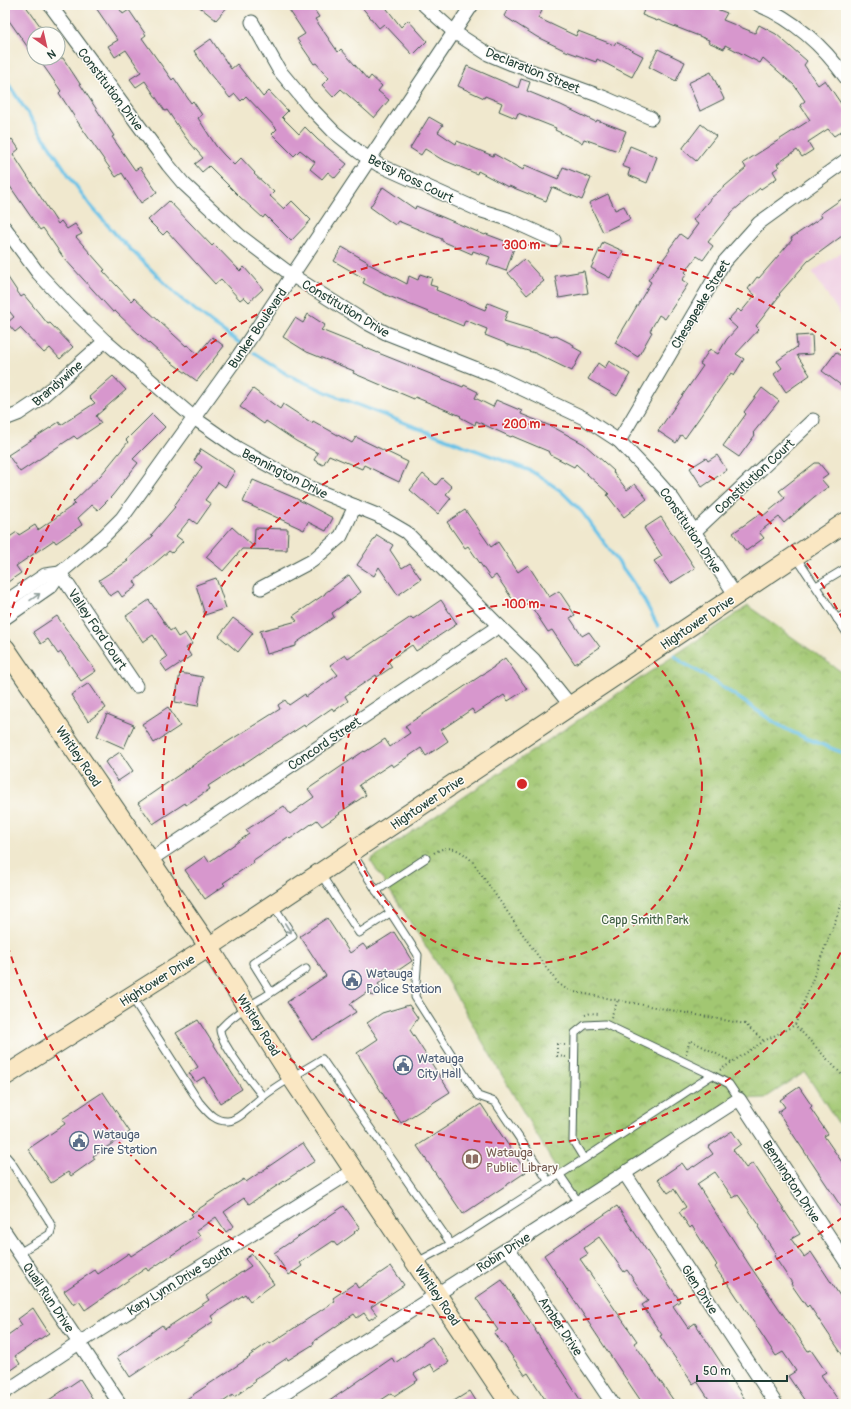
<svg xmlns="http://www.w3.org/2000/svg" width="851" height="1409" font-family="Pangolin,sans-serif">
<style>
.built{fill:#f0d0e4}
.park{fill:url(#park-crowns);stroke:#608253}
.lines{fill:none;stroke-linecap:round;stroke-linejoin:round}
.stream{stroke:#69c2e7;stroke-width:3.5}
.building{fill:#d797cd}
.lane-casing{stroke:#3e574b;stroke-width:9}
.street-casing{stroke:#3e574b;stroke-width:15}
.secondary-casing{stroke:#3e574b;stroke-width:21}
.path{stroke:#3e574b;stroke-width:2;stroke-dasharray:1 3;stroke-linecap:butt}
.lane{stroke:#fff;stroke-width:7}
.street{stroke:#fff;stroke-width:13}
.secondary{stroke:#fae7c3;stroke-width:19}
.oneway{stroke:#8f9e9a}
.ring{fill:none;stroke:#d62828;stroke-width:2;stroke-dasharray:7 5}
.labels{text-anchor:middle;stroke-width:3;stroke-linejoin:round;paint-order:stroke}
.street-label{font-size:13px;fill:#1f3d34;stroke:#fdfcf7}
.park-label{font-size:13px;fill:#406044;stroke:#fdfcf7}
.service-label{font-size:13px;fill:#4e5e75;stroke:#fdfcf7;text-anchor:start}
.education-label{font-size:13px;fill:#785e54;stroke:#fdfcf7;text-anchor:start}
.centre{fill:#d62828;stroke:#fdfcf7;stroke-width:2}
.ring-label{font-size:12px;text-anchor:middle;font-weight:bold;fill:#d62828;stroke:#fdfcf7;stroke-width:3;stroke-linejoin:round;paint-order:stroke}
</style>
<defs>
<pattern id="park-crowns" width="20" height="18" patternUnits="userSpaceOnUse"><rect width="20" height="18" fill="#a2c772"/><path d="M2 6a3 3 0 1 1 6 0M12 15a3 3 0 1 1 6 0" fill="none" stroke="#83a35e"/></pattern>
</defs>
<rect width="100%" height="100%" fill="#fdfcf7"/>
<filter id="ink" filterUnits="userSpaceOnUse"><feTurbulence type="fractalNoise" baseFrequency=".025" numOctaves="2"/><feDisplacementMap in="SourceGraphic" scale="8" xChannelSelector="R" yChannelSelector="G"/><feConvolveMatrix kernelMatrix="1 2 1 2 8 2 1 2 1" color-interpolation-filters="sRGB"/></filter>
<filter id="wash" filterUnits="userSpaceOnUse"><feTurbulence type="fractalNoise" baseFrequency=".012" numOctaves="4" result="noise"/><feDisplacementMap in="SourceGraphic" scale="16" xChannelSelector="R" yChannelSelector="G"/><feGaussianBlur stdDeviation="0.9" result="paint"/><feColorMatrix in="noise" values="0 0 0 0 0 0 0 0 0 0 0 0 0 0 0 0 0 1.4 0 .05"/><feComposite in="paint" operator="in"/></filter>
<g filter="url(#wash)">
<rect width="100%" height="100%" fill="#f0e8ce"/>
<polygon class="built" points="846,249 846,323 812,272"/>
<polygon class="park" points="748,606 846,675 846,1135 805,1072 765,1098 739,1099 579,1203 560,1175 438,965 370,860"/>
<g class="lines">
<g class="stream">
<polyline points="5,79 74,183 90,205 118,237 180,298 213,324 240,343"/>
<polyline points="254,353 288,375 335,396 475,450 518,466 531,471 545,480 561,491 582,512 630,578 644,600 658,626"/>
<path d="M675 656 683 663C714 679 742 701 771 720 793 735 821 744 846 754"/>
</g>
</g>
<g id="blocks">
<g class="building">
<polygon points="5,5 25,5 46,34 34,34 34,56 5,15"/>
<polygon points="94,5 117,5 123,14 129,10 146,35 142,38 172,80 174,78 191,103 193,101 202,115 198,118 216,146 224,155 234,165 241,158 255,173 254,174 274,192 270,196 284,209 292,201 311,220 291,241 265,215 263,218 240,197 209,166 202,172 195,164 203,158 186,138 167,110 165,111 145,81 136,87 130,79 141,72 126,50 115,57 108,46 118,40"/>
<polygon points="197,5 229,5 216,20"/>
<polygon points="286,5 311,5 319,17 315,19 338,52 341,49 368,80 371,76 382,86 378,91 389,100 374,118 341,89 333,97 322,85 329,78 316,63 314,64 297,39 305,34"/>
<polygon points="360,5 384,5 401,27 408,20 427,41 413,55 384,24 379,28"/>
<polygon points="510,5 533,5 542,11 538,18 576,36 578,31 614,45 616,42 643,56 632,77 597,59 596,62 566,51 537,37 504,16"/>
<polygon points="646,5 702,5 711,8 711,7 727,13 723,20 755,33 759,25 776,34 807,61 804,65 818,85 825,80 846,111 846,128 834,136 828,129 808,142 813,150 802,157 797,150 777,164 779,167 773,171 777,178 761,189 760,188 732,212 708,242 713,246 703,260 697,256 685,272 687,274 682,280 688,284 665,319 659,315 650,331 652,332 638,357 615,343 651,282 648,280 670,250 669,249 680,234 687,239 698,224 693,220 711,198 746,168 743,163 810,120 800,105 805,101 794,85 763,58 760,63 725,45 724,49 708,42 709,40 658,20 657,21 642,15"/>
<polygon points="211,39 231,69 237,64 263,97 269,91 288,111 282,117 299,134 305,127 318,140 347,164 335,178 328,172 322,179 310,169 315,162 300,150 294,156 272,134 277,129 246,96 241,101 235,94 230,98 209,73 194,51"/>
<polygon points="658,49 685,62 676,81 649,67"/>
<polygon points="38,58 63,58 114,136 112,137 135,170 140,167 157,192 141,203 122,173 116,177 79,124 59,93 61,91"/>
<polygon points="467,66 518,88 521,79 530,82 527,91 561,105 596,122 597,120 626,131 618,151 584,139 582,143 555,130 556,128 518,113 516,118 499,111 502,103 485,96 484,98 458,86"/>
<polygon points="711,72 724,99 700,111 688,83"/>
<polygon points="429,117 443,125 438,132 456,144 457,141 493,156 494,154 523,170 525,165 558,179 563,167 591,178 582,200 552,187 546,201 509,186 508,187 478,171 477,174 441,159 425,149 421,155 410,148"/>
<polygon points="701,124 716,136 696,161 682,149"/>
<polygon points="12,139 19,149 13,154 58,224 61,221 67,229 75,224 82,234 76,237 105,270 103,271 131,301 134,298 186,346 187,345 198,354 212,337 224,346 197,381 168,360 141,336 115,311 113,312 63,257 43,228 40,230 5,179 5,143 6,143"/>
<polygon points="630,146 657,157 647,183 628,175 630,169 622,166"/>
<polygon points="383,187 415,209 416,206 485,235 486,234 515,245 506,271 487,264 490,257 473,251 472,254 442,241 442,239 398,221 395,225 370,207"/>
<polygon points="608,194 615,210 624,206 630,219 603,232 589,203"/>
<polygon points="846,196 846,233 808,261 779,294 780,295 756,326 759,329 736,354 744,359 734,375 731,373 685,438 681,435 676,443 658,431 703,366 700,364 710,349 718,354 727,339 737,328 728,320 738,309 741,312 755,295 748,289 757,277 759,278 792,240 791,238 822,217 820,214"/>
<polygon points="169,201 212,246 214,244 240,271 244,267 263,289 249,302 244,297 240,300 221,279 215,284 167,231 163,235 148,220"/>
<polygon points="603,242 623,251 610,278 591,268"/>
<polygon points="342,247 368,262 367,263 407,284 409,276 418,280 420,274 432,278 430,285 437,287 436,290 485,310 488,303 508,311 504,321 553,336 554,335 574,345 573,347 582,352 572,371 535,353 505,344 505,343 485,335 487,329 465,320 463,326 386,295 363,283 365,279 334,261"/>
<polygon points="524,259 544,281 527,295 508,273"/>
<polygon points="584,271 588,293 559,298 555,276"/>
<polygon points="5,273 21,297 24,295 48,324 50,323 73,347 60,359 50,348 44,353 20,328 15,332 7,323 14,317 5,306"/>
<polygon points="308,314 325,325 321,330 463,387 464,385 478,392 475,398 493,407 496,400 522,411 521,414 553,427 584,444 614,471 613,472 627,490 635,484 647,499 624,517 607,495 609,494 576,464 574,467 549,454 550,452 512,436 511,437 476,421 475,425 460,417 461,416 415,397 414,399 353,373 354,371 307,352 283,337 295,318 303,323"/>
<polygon points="812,335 813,354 797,355 810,375 786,392 774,374 782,368 777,361 797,347 796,336"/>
<polygon points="836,352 846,360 846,389 822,371"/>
<polygon points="609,361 630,374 617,396 588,379 598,363 605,368"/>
<polygon points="113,376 126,390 96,416 101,423 77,439 74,436 20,472 8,455 59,422 61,425 95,403 89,397"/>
<polygon points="762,388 779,401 753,433 755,435 739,457 723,446 746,414 744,412"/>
<polygon points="253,389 280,409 283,404 312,423 313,421 352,443 356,437 408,462 399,482 364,465 362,469 329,455 323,465 314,460 318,453 296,441 266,421 264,424 240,407"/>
<polygon points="152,414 165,427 133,459 138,463 112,496 98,510 92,505 78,518 82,525 56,543 54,540 16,566 21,573 5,584 5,540 17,532 19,535 35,525 38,530 75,504 73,502 101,475 128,442 126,440"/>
<polygon points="201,449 235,471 225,487 218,482 205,500 211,504 197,524 190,519 176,536 183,541 172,553 169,551 134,581 137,586 122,597 118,591 110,596 99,580 128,561 126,560 153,536 151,535 175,507 174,506 202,467 194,461"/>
<polygon points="717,455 727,470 702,487 690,468 706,458 708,461"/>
<polygon points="815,463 819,463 828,474 821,479 828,487 814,497 784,523 779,517 759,532 764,538 746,551 733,533 761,513 763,516 785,498 779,491"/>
<polygon points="423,474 436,485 442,478 452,487 446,494 451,498 438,514 410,490"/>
<polygon points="253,480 295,498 333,518 326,531 308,522 304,530 243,502"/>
<polygon points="465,510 491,547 498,542 518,572 528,565 549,597 559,591 575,615 570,618 582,636 589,632 600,647 575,664 552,630 548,632 527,600 517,606 496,575 491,579 468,546 465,548 447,522"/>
<polygon points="661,517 695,568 670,584 654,561 662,556 644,528"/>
<polygon points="232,527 254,547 255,528 288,529 287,550 242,549 223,571 206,557"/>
<polygon points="377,535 393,545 390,550 402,568 410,563 421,579 398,595 379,567 374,576 357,565"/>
<polygon points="349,575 361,592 332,613 334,617 296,643 296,646 267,654 260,631 297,621 293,616 325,594 325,593"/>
<polygon points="216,578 226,608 205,615 196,585"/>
<polygon points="149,600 170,631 173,629 178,637 185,633 192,644 186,648 191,656 167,672 160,662 167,657 153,635 143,642 126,616"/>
<polygon points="441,600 457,624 416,651 412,645 388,661 392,667 377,677 376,675 345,696 348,701 334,711 332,708 305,727 304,725 267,749 267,748 239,767 239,766 208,786 210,789 186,805 185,803 153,824 138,803 221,746 280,709 278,705 285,700 289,705 305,694 306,697 338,675 330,665 345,655 348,659 411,617 413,619"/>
<polygon points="57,616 96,671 81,681 61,652 58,654 48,639 41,644 33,632"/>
<polygon points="233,618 253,633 238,652 219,636"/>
<polygon points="505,658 527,689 508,701 504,695 475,714 472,709 441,730 448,741 426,756 421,748 393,767 391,764 359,785 366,795 339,813 340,814 322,826 317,820 290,839 288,837 252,861 254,862 223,883 225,885 205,899 185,870 205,856 209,862 249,834 246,830 284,806 290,814 314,797 308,789 364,751 365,752 385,739 390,747 410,733 405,726 494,667 494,666"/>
<polygon points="180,673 203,677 198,706 175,702"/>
<polygon points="89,683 106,708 88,721 71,695"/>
<polygon points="168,707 180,726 154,743 142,724"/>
<polygon points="107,714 134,725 124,748 97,736"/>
<polygon points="120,752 133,771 118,781 105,762"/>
<polygon points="327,918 350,953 363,944 367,949 394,932 412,961 378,984 382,990 372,996 369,991 350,1004 356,1012 312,1040 287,1002 326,976 300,936"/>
<polygon points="409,1005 418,1018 410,1030 450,1092 401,1123 357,1053 378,1039 367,1023 382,1013"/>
<polygon points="198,1020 242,1089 220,1103 204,1077 196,1082 189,1073 198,1067 176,1033"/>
<polygon points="799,1087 812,1106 810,1108 828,1134 824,1136 846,1168 846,1214 778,1112 785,1107 780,1100"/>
<polygon points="103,1092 130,1132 93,1156 95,1159 71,1176 68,1172 51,1183 28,1149 65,1124 62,1119"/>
<polygon points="481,1104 526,1172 463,1214 417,1146"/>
<polygon points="732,1131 741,1144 733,1150 746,1168 753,1163 800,1234 791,1239 804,1257 811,1252 846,1305 846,1360 809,1305 807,1307 791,1284 792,1283 774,1256 776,1254 758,1227 760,1226 738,1195 733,1198 715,1172 697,1184 750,1266 808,1351 811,1350 826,1372 821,1375 841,1404 807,1404 788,1376 796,1371 783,1352 776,1356 727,1282 726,1283 715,1267 717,1265 692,1226 690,1228 679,1212 686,1207 674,1189 668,1193 658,1179 682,1163 687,1170 694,1166 694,1167 713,1154 708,1147"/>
<polygon points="303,1143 315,1161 249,1204 244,1198 224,1212 234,1226 226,1232 216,1217 196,1231 200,1236 148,1271 146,1268 85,1310 79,1301 74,1305 64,1291 95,1270 98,1274 129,1253 131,1256 193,1216 191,1214 244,1179 246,1182"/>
<polygon points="344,1206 360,1228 354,1232 355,1233 337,1246 333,1241 300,1263 302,1266 289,1275 274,1253"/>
<polygon points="617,1206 680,1301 673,1306 688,1328 695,1323 748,1404 712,1404 697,1381 693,1384 660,1336 662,1335 642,1305 648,1301 627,1270 624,1272 599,1237 584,1248 588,1254 580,1259 637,1341 634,1343 676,1404 643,1404 614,1361 544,1255"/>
<polygon points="252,1254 274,1284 250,1301 245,1294 211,1316 214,1321 130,1377 117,1357 162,1325 165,1329 209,1300 206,1296 251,1266 245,1259"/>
<polygon points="391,1266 404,1285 371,1307 377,1315 369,1320 364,1313 357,1318 354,1314 313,1342 314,1344 288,1360 287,1358 254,1380 255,1382 234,1397 233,1395 220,1404 179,1404 250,1357 249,1356 269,1342 270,1344 335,1301 333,1298 355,1283 358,1288"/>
<polygon points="502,1280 536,1330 535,1330 583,1404 548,1404 528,1373 525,1375 502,1342 501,1343 494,1333 498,1330 476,1298"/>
<polygon points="33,1308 49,1333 15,1356 20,1364 10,1371 5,1363 5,1337 22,1325 18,1319"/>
<polygon points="432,1337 449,1362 435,1371 430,1364 414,1374 418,1380 394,1396 392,1393 375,1404 325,1404 392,1358 395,1363"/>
<polygon points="80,1379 94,1401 89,1404 43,1404"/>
<polygon points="470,1391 478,1404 449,1404"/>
</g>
</g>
</g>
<g filter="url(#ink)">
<use href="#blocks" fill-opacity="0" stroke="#3e574b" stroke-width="1"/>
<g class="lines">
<g class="lane-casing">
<g id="lane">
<polyline points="796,557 846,632"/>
<polyline points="816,586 846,568"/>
<polyline points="837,619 846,613"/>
<polyline points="352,853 418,955 415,997 478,1096 495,1102 549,1182"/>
<polyline points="320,873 359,933 390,913"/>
<polyline points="376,891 426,858"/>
<polyline points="271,992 253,963 293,936 273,905"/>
<path d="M131 996 199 1102C207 1111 214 1122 228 1121 238 1120 248 1109 255 1103 275 1085 300 1073 322 1059L451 1244"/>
<polyline points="712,1075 584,1159 573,1141 575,1033 585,1025 605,1024 712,1075 729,1084 739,1099"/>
<path d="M263 1097C254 1085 219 1042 220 1029 231 1017 244 1008 259 1000 275 991 290 979 306 969"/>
<polyline points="5,1155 11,1162 48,1219 52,1227 50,1234 19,1253"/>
<polyline points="560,1175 579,1203"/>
<polyline points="417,1262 451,1244 584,1159"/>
</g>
</g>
<g class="street-casing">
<g id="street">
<polyline points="50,5 168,165 183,183 240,236 293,276 367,323 386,333 495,376 584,418 619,441 657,481 673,499 736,596"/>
<polyline points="424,5 454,32 488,54 512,64 603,97 651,118"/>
<path d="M759 5C794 20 824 47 846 78"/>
<polyline points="252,22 279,70 308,105 334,132 359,152 379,165 479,210 508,219 554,240"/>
<polyline points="5,228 38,273 67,304 105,341 194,418 237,448 306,486 377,515 406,532 499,626 534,660 571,706"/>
<polyline points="5,419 18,414 36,402 105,341"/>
<polyline points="619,441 724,262 759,223 846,160"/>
<polyline points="694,532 813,420"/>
<polyline points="60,573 136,686"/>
<polyline points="261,588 312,561 341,536 355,506"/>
<polyline points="5,602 45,575 60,573"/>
<polyline points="5,618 51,586 60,573 104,536 122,518 239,355 472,5"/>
<polyline points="150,860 499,626"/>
<polyline points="625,1174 776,1404"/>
<polyline points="5,1232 120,1404"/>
<polyline points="508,1248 613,1404"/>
<polyline points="5,1392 79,1343 354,1170"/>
<polyline points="267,1404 739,1099 846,1262"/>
</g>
</g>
<g class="secondary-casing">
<g id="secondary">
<polyline points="5,648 209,947 292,1078 510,1404"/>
<polyline points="5,1076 209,947 846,522"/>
</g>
</g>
<g class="path">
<path d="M434 853C449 843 461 850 472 861L547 969 558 983 569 991 745 1024 764 1041"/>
<polyline points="846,893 795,1025 846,1079"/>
<polyline points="585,1015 591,1013 598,1014"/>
<polyline points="611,1017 618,1000"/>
<polyline points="565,1045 557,1044 557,1056 566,1057"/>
<polyline points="686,1054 690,1040 732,1062"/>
<polyline points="720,1070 764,1041 795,1025"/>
</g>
<use href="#lane" class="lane"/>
<use href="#street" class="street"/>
<use href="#secondary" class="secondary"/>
</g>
<defs><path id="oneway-shaft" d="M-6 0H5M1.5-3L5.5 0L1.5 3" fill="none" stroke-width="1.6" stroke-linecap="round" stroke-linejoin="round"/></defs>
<g class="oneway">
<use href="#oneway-shaft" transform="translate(35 597) rotate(-35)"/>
<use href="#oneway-shaft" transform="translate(288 928) rotate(57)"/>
</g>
</g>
<g class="ring">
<circle cx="522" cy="784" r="180"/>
<path d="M846 942A360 360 0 1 1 846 626"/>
<path d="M843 1217A539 539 0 0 1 5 937M5 631A539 539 0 0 1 843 351"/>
</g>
<defs>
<g id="civic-ring" transform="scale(1)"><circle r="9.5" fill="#fdfcf7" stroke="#5c6f8a" stroke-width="1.5"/><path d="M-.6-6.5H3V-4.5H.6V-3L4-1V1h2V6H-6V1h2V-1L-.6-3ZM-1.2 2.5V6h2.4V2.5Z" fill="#5c6f8a"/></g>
<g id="library-ring" transform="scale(1)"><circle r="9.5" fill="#fdfcf7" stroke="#8d6e63" stroke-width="1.5"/><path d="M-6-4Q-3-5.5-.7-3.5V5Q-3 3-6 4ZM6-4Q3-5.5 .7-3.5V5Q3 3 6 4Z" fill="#8d6e63"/></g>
</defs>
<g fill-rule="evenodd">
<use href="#civic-ring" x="352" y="980"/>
<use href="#civic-ring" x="403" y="1065"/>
<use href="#civic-ring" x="79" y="1141"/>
<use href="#library-ring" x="472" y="1159"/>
</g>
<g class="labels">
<g class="street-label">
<text transform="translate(533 70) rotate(22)" y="5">Declaration Street</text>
<text transform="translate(111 89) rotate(53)" y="5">Constitution Drive</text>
<text transform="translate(411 178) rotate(26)" y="5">Betsy Ross Court</text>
<text transform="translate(700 304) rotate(-59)" y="5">Chesapeake Street</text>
<text transform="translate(346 308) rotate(31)" y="5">Constitution Drive</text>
<text transform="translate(257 328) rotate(-56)" y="5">Bunker Boulevard</text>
<text transform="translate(57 383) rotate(-41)" y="5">Brandywine</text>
<text transform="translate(285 473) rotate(27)" y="5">Bennington Drive</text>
<text transform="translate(754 476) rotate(-43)" y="5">Constitution Court</text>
<text transform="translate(691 530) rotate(56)" y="5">Constitution Drive</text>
<text transform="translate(697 622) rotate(-34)" y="5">Hightower Drive</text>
<text transform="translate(98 629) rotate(56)" y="5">Valley Ford Court</text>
<text transform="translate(324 743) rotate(-34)" y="5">Concord Street</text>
<text transform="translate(79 756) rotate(56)" y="5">Whitley Road</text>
<text transform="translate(427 802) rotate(-34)" y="5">Hightower Drive</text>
<text transform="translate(157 980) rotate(-32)" y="5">Hightower Drive</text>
<text transform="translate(259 1025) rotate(58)" y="5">Whitley Road</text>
<text transform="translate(792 1181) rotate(57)" y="5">Bennington Drive</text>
<text transform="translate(503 1252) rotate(-33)" y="5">Robin Drive</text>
<text transform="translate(179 1280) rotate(-32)" y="5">Kary Lynn Drive South</text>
<text transform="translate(700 1289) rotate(57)" y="5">Glen Drive</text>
<text transform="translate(438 1295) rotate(56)" y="5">Whitley Road</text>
<text transform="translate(49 1297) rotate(56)" y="5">Quail Run Drive</text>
<text transform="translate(561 1326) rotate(56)" y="5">Amber Drive</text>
</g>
<g class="park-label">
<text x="645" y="924">Capp Smith Park</text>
</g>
<g class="service-label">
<text x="366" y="978">Watauga<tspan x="366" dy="15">Police Station</tspan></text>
<text x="417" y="1063">Watauga<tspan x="417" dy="15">City Hall</tspan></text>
<text x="93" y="1139">Watauga<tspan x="93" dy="15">Fire Station</tspan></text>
</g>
<g class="education-label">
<text x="486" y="1157">Watauga<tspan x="486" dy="15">Public Library</tspan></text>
</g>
</g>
<circle cx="522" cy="784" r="6" class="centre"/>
<g class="ring-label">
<text x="522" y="249">300 m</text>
<text x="522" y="428">200 m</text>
<text x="522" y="608">100 m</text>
</g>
<rect width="851" height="1409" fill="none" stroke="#fdfcf7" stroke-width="20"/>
<g transform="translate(46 46) rotate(146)"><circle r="19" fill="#fdfcf7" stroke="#a4b0a9"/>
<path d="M0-3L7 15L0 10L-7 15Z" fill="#d1495b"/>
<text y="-6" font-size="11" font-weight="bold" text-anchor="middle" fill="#1f3d34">N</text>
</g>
<path d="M697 1375v6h90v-6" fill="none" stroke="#1f3d34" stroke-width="2"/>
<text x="703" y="1375" font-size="12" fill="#1f3d34" stroke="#fdfcf7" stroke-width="3" paint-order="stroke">50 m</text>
</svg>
